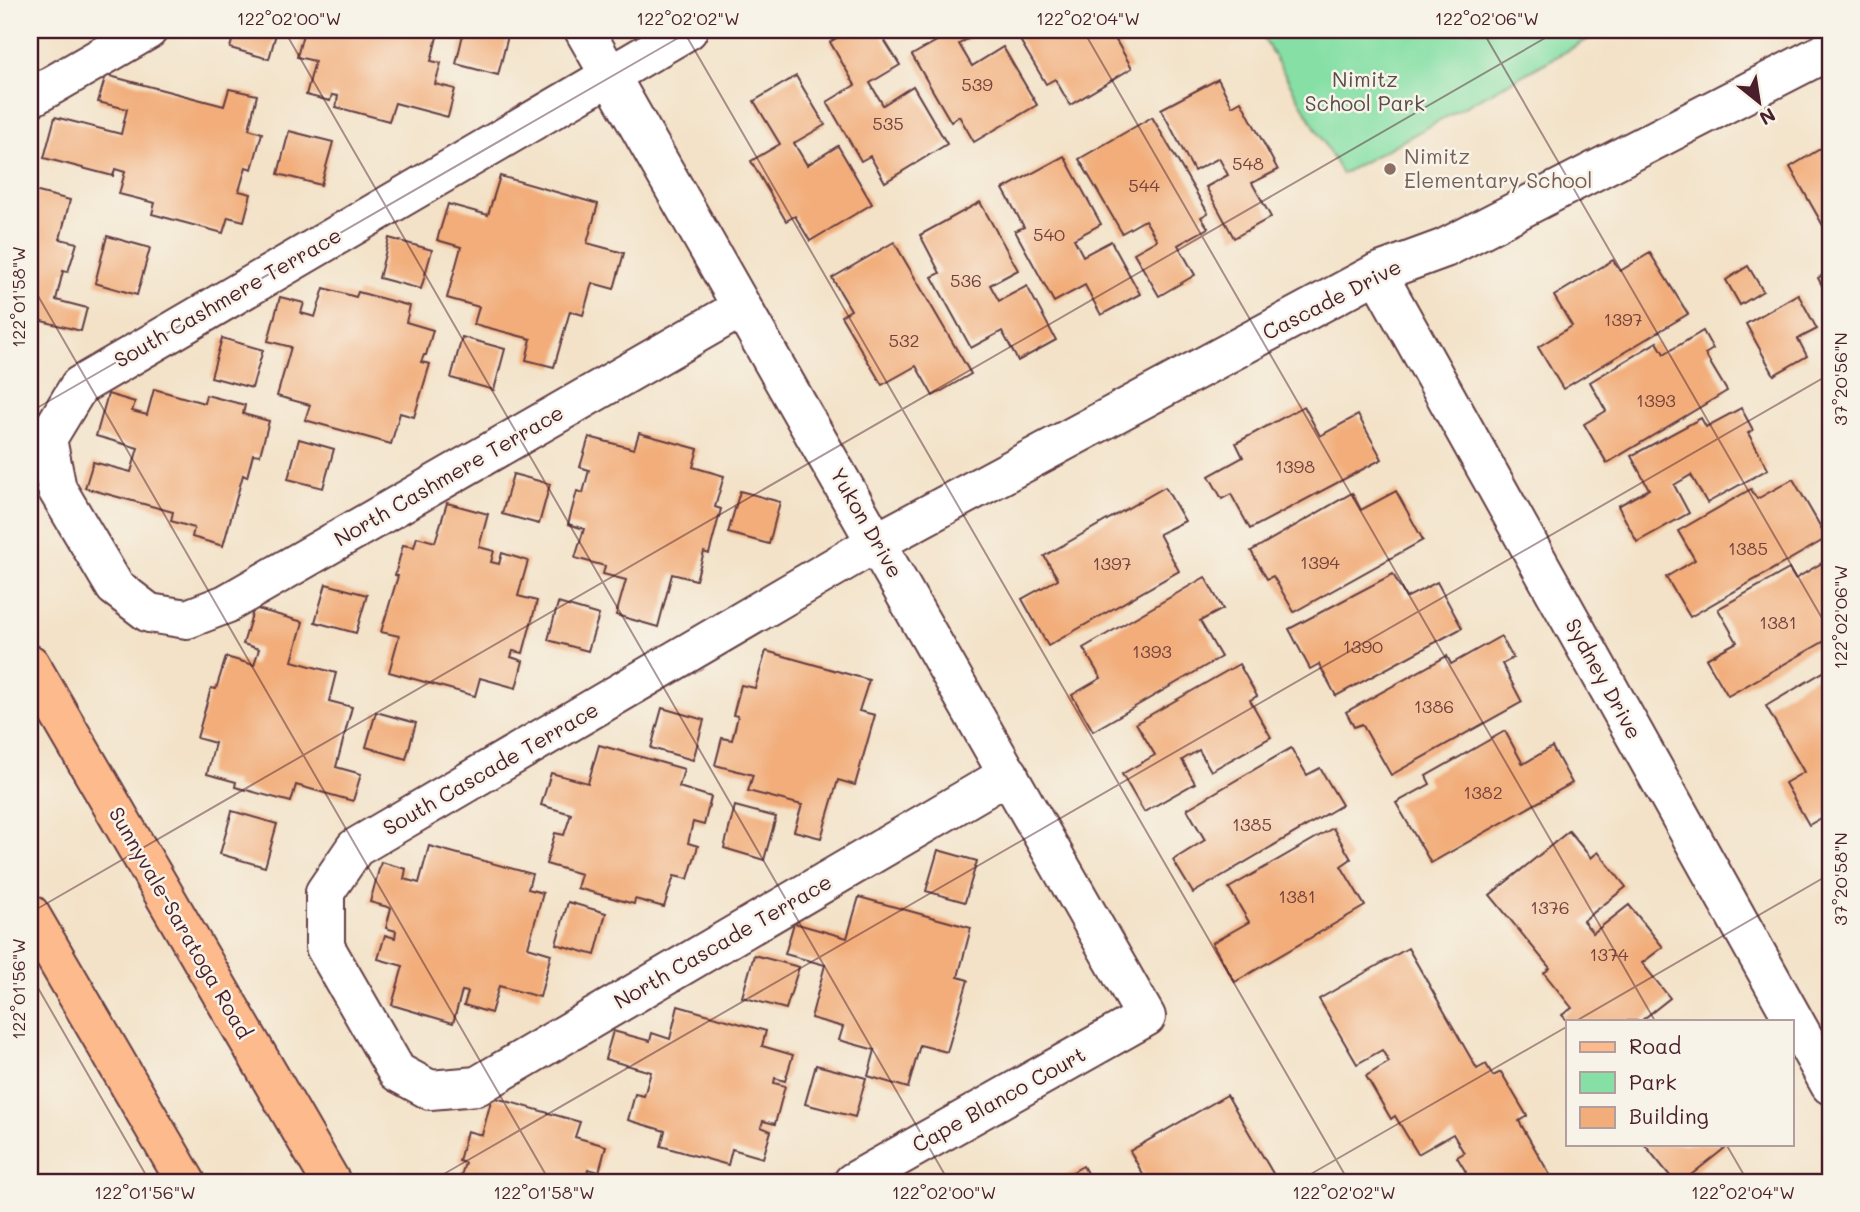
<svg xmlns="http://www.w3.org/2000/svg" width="1860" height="1212" font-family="Mali,sans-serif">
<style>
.green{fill:#86e0a6;stroke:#688068;stroke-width:2}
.building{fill:#f2ad7a}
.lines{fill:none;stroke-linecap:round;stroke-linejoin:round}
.street-casing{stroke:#633c43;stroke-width:42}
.primary-casing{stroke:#633c43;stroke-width:42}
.street{stroke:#fff;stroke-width:38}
.primary{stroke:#fcba8d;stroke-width:38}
.ticks{fill:none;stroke:#4a1f2b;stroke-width:2;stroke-opacity:0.45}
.education-dot{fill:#8d6e63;stroke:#f7f3e8;stroke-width:2.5}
.labels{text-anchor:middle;stroke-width:5;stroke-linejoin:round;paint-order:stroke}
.number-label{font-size:18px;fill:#74423f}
.park-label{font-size:21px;fill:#594f4a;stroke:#f7f3e8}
.education-label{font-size:21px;fill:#785e54;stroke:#f7f3e8;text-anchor:start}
.street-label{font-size:21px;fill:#4a1f2b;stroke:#f7f3e8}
.neatline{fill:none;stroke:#4a1f2b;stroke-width:2.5}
.ticks-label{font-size:18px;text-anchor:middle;fill:#4a1f2b}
</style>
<rect width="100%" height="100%" fill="#f7f3e8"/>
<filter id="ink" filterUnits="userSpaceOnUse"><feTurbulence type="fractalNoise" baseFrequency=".0143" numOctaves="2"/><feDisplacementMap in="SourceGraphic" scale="14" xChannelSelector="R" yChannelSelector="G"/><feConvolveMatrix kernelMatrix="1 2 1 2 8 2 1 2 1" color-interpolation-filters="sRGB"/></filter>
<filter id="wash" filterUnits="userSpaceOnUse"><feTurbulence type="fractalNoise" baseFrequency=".00686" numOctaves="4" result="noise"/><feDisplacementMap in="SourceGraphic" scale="28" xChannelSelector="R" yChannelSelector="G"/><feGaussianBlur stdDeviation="1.57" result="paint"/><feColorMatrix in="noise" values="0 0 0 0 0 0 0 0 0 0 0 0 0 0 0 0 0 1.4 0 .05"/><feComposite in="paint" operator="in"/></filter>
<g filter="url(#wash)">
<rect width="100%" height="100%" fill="#f3e2c8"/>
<polygon class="green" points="1259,30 1605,30 1342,174"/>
<g id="blocks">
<g class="building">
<polygon points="235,30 277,30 269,59 230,48"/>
<polygon points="304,30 441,30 440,33 438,33 431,61 441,63 435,84 455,89 448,117 395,103 389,121 336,107 338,96 332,95 330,101 306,95 315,61 297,57"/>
<polygon points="464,30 484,30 508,36 498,75 456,64"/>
<polygon points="850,30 878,30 900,65 870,83 883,105 913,86 947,144 885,182 870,156 861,161 827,102 855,85 830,42"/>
<polygon points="935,30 983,30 959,44 972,66 1003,47 1037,105 974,142 959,116 951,122 912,55 940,39"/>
<polygon points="1014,30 1110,30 1132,68 1070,105 1055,79 1046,84"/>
<polygon points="106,75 224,106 229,89 257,95 249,129 262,133 252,169 246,167 239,191 251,194 244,221 228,217 223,233 152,214 155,203 119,194 125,172 115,169 113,176 44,158 55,117 121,134 127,109 98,102"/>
<polygon points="796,76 825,125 794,143 807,165 838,146 872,204 810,241 795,216 786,221 751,161 780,144 754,101"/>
<polygon points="1218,79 1232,106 1241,101 1278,170 1252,183 1271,217 1234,238 1206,187 1228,175 1219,158 1194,171 1161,109"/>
<polygon points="1152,117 1208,213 1201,217 1208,228 1178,245 1195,275 1159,296 1134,253 1157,240 1145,220 1122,233 1079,159"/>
<polygon points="289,131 333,142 321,185 278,174"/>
<polygon points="1830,143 1830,238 1790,167"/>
<polygon points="1064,156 1101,224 1074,239 1083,256 1111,241 1140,294 1101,315 1085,285 1054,302 1015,231 1024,227 1003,189"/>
<polygon points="500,176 598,204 587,243 624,253 614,289 592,283 583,315 570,311 554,367 526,360 531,339 474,324 479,307 447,298 461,247 437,240 448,204 488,215"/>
<polygon points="30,190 70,200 60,239 77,243 68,272 63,271 56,300 87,308 81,331 30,318"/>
<polygon points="980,202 1018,270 990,285 999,301 1027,286 1056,340 1018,361 1002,331 971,348 932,277 940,273 920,235"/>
<polygon points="107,236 150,248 137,295 95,283"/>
<polygon points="389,238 432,250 421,289 379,278"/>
<polygon points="894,242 971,374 933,396 916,366 882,385 841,316 851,310 832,278"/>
<polygon points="1650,253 1688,314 1563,389 1538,347 1572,326 1554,296 1613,260 1620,271"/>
<polygon points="1748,266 1763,291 1740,305 1726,280"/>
<polygon points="1830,270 1830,300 1818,278"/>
<polygon points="324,288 356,297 358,292 410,306 406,322 433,330 426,355 424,355 421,362 430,364 414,417 400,413 391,444 305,420 310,405 277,396 291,347 268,341 280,297 304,303 301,313 315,317"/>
<polygon points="1798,294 1817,329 1798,339 1807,356 1774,375 1746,324"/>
<polygon points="1703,331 1713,349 1705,354 1727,391 1607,463 1584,424 1606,411 1590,382 1657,342 1664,354"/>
<polygon points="462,337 505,349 494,390 451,378"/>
<polygon points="222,338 263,350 252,388 211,377"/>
<polygon points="154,389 204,403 206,395 245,405 243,414 269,421 260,455 253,454 247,477 243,475 223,546 192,537 194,528 171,521 173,512 85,488 93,462 131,472 138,448 96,436 108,394 135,402 132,411 147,415"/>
<polygon points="1304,406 1320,436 1358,415 1382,459 1250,529 1231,494 1222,499 1209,476 1243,457 1236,443"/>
<polygon points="1741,408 1753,430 1748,433 1768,469 1707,503 1691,475 1674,485 1689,513 1637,542 1618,506 1649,489 1631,456 1701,418 1706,427"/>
<polygon points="639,433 698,449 693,467 724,476 715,507 721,509 709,554 704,552 696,580 672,574 658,627 616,615 626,580 603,574 605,566 575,558 584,529 568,524 577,491 583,493 589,470 580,467 589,437 634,449"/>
<polygon points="299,439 334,449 323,488 288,479"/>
<polygon points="513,474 550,484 539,524 502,514"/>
<polygon points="1793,479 1827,538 1690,617 1666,577 1695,560 1678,531 1751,489 1757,499"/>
<polygon points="1165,487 1185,521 1159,534 1179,571 1048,646 1022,599 1058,579 1044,556"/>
<polygon points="740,491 780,502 769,544 728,533"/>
<polygon points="1396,491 1423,540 1294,612 1273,576 1267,579 1251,551 1352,493 1361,510"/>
<polygon points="447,503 488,514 479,547 494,551 491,562 499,564 502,553 528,561 518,596 537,601 523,653 513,651 511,657 523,661 516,688 480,678 475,696 389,672 399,636 381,632 398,576 395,575 403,545 414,547 417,537 435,542"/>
<polygon points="1822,563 1830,577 1830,638 1728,696 1706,659 1737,642 1718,609 1789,569 1795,579"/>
<polygon points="1393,574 1406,598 1437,582 1462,628 1336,696 1319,664 1310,669 1289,629"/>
<polygon points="1205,577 1223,609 1200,621 1221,657 1093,731 1072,695 1101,678 1083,648"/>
<polygon points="326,584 367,595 356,633 315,622"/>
<polygon points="558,603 599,615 588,651 548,640"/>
<polygon points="254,608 303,622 292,661 336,673 329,701 352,707 336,767 361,774 353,801 296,785 291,802 235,787 236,782 207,774 215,743 197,738 211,688 216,689 226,657 254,665 259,649 243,644"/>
<polygon points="1501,636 1513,658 1502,664 1522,702 1391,775 1362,724 1354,727 1346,712 1447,656 1451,664"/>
<polygon points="766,651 869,680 859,711 875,715 855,785 838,780 821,838 794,831 802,805 748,791 753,775 715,765 722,738 732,740 738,716 733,715 741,685 755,688"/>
<polygon points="1239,664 1257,696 1250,700 1271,737 1211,771 1199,750 1182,760 1195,783 1144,812 1122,774 1155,755 1136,723"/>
<polygon points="1830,668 1830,813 1809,825 1785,783 1804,772 1766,706"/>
<polygon points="662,708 704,720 693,760 651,748"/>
<polygon points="376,712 416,723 406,759 366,747"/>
<polygon points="1505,731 1523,764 1552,747 1572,783 1431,863 1396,803 1430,784 1426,776"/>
<polygon points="599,745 684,769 679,787 711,797 704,825 693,822 688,843 698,846 688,879 674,876 664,907 635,899 634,904 577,888 581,874 546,864 555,833 564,835 571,814 541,805 551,773 588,783"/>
<polygon points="1291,748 1307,775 1320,768 1342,805 1193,893 1173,860 1205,840 1187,809"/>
<polygon points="735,806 776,817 764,860 724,848"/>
<polygon points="232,811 277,824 265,867 220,854"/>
<polygon points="1333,828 1351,859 1341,866 1365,906 1235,982 1212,943 1249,922 1229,888"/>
<polygon points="1569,831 1591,858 1598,852 1626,887 1583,921 1593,933 1629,905 1663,947 1642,963 1670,998 1641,1021 1567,1021 1562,1015 1572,1008 1544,973 1550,968 1490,895"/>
<polygon points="429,846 532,874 528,889 543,893 528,947 551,954 540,997 499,986 491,1013 464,1005 468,992 462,991 453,1023 392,1005 403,966 378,959 385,935 395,938 396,931 386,928 391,908 370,902 381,862 406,869 404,879 419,883"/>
<polygon points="938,850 977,861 965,902 926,891"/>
<polygon points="859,897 971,928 958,977 968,980 947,1052 920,1045 908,1088 868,1076 875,1050 839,1040 843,1027 811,1018 825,965 785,954 794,923 847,938"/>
<polygon points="568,902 606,913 595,955 556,944"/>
<polygon points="1408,948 1477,1069 1486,1064 1493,1076 1501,1072 1527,1116 1519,1121 1554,1182 1448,1182 1466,1172 1457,1157 1464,1153 1453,1134 1418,1154 1395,1116 1391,1119 1366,1076 1389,1062 1382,1050 1357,1064 1319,999"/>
<polygon points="754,955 799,967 786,1009 742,997"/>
<polygon points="678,1006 766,1031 762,1046 793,1055 785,1081 775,1078 774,1083 785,1086 775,1124 763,1121 761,1127 771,1131 763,1158 732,1149 728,1165 661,1146 665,1131 628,1120 635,1094 644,1096 651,1072 605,1059 613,1031 650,1041 652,1033 670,1039"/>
<polygon points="816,1065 866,1078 855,1117 805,1104"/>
<polygon points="1227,1095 1278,1182 1147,1182 1130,1151"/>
<polygon points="492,1097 580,1122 575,1137 606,1146 599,1172 588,1169 585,1182 459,1182 465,1163 459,1161 467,1131 482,1135"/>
<polygon points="1644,1144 1730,1144 1682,1182 1675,1182"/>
<polygon points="1083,1166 1092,1182 1055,1182"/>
</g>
</g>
</g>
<g filter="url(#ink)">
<use href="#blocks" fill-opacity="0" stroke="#633c43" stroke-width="2"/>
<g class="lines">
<g class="street-casing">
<g id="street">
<polyline points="584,30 1146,1017 853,1182"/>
<polyline points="688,30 79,386 47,439 57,489 115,587 149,613 187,619 226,604 741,308"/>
<polyline points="30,98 148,30"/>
<polyline points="1377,273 1830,1085"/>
<polyline points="1009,774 477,1086 430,1090 397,1072 325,947 325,892 355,848 877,542 1377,273 1445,248 1830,50"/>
</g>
</g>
<g class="primary-casing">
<g id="primary">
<polyline points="30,664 331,1182"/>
<polyline points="30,914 186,1182"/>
</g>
</g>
<use href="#street" class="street"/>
<use href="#primary" class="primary"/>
</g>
</g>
<path class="ticks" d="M284 30 949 1182M683 30 1349 1182M1083 30 1655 1021M1482 30 1830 632M30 282 550 1182M30 412 692 30M30 913 1559 30M30 974 150 1182M1576 1021 1830 874M1726 1144 1748 1182M430 1182 1830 374M1297 1182 1568 1026"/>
<circle class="education-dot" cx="1390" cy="169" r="7"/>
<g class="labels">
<g class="number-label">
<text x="977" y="91">539</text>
<text x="888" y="130">535</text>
<text x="1248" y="170">548</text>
<text x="1144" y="192">544</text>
<text x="1049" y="241">540</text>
<text x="966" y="287">536</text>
<text x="1623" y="326">1397</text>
<text x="904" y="347">532</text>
<text x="1656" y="407">1393</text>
<text x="1295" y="473">1398</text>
<text x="1748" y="555">1385</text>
<text x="1320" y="569">1394</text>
<text x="1112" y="570">1397</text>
<text x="1778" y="629">1381</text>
<text x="1363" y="653">1390</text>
<text x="1152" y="658">1393</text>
<text x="1434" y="713">1386</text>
<text x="1483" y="799">1382</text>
<text x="1252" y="831">1385</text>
<text x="1297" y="903">1381</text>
<text x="1550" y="914">1376</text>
<text x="1609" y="961">1374</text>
</g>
<g class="park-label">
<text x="1365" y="87">Nimitz<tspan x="1365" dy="24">School Park</tspan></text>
</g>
<g class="education-label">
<text x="1404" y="164">Nimitz<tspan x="1404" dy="24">Elementary School</tspan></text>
</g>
<g class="street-label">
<text transform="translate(228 298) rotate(-30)" y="7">South Cashmere Terrace</text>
<text transform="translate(1332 300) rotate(-27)" y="7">Cascade Drive</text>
<text transform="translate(449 476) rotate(-30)" y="7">North Cashmere Terrace</text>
<text transform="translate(866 523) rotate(60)" y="7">Yukon Drive</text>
<text transform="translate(1603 679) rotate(61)" y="7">Sydney Drive</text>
<text transform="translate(491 769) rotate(-30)" y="7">South Cascade Terrace</text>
<text transform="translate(180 923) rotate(60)" y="7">Sunnyvale-Saratoga Road</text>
<text transform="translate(723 942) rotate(-30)" y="7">North Cascade Terrace</text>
<text transform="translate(999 1100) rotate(-29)" y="7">Cape Blanco Court</text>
</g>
</g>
<rect width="1860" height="1212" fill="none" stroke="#f7f3e8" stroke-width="77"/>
<rect x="1566" y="1020" width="228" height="126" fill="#f7f3e8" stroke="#b29e9c" stroke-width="2"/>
<rect x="1580" y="1042" width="35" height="10" fill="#fcba8d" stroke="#b29e9c" stroke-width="2"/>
<text x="1629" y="1054" font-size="21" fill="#4a1f2b">Road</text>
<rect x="1580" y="1072" width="35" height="21" fill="#86e0a6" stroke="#b29e9c" stroke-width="2"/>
<text x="1629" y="1090" font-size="21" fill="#4a1f2b">Park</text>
<rect x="1580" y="1107" width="35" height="21" fill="#f2ad7a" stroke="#b29e9c" stroke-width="2"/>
<text x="1629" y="1124" font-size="21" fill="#4a1f2b">Building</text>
<g transform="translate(1759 102) rotate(150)" stroke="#f7f3e8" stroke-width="5" paint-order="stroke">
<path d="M0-5L12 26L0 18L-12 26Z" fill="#4a1f2b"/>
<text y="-10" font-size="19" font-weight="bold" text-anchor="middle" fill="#4a1f2b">N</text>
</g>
<rect x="38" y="38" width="1784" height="1136" class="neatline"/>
<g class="ticks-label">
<text x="289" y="25">122°02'00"W</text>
<text x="688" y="25">122°02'02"W</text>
<text x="1088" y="25">122°02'04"W</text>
<text x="1487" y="25">122°02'06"W</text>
<text transform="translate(19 297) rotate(-90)" y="6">122°01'58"W</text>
<text transform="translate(1841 379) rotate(-90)" y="6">37°20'56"N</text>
<text transform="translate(1841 617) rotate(-90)" y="6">122°02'06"W</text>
<text transform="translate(1841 879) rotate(-90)" y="6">37°20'58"N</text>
<text transform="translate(19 989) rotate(-90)" y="6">122°01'56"W</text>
<text x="145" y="1199">122°01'56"W</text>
<text x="544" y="1199">122°01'58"W</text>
<text x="944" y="1199">122°02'00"W</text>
<text x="1344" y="1199">122°02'02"W</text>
<text x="1743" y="1199">122°02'04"W</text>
</g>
</svg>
